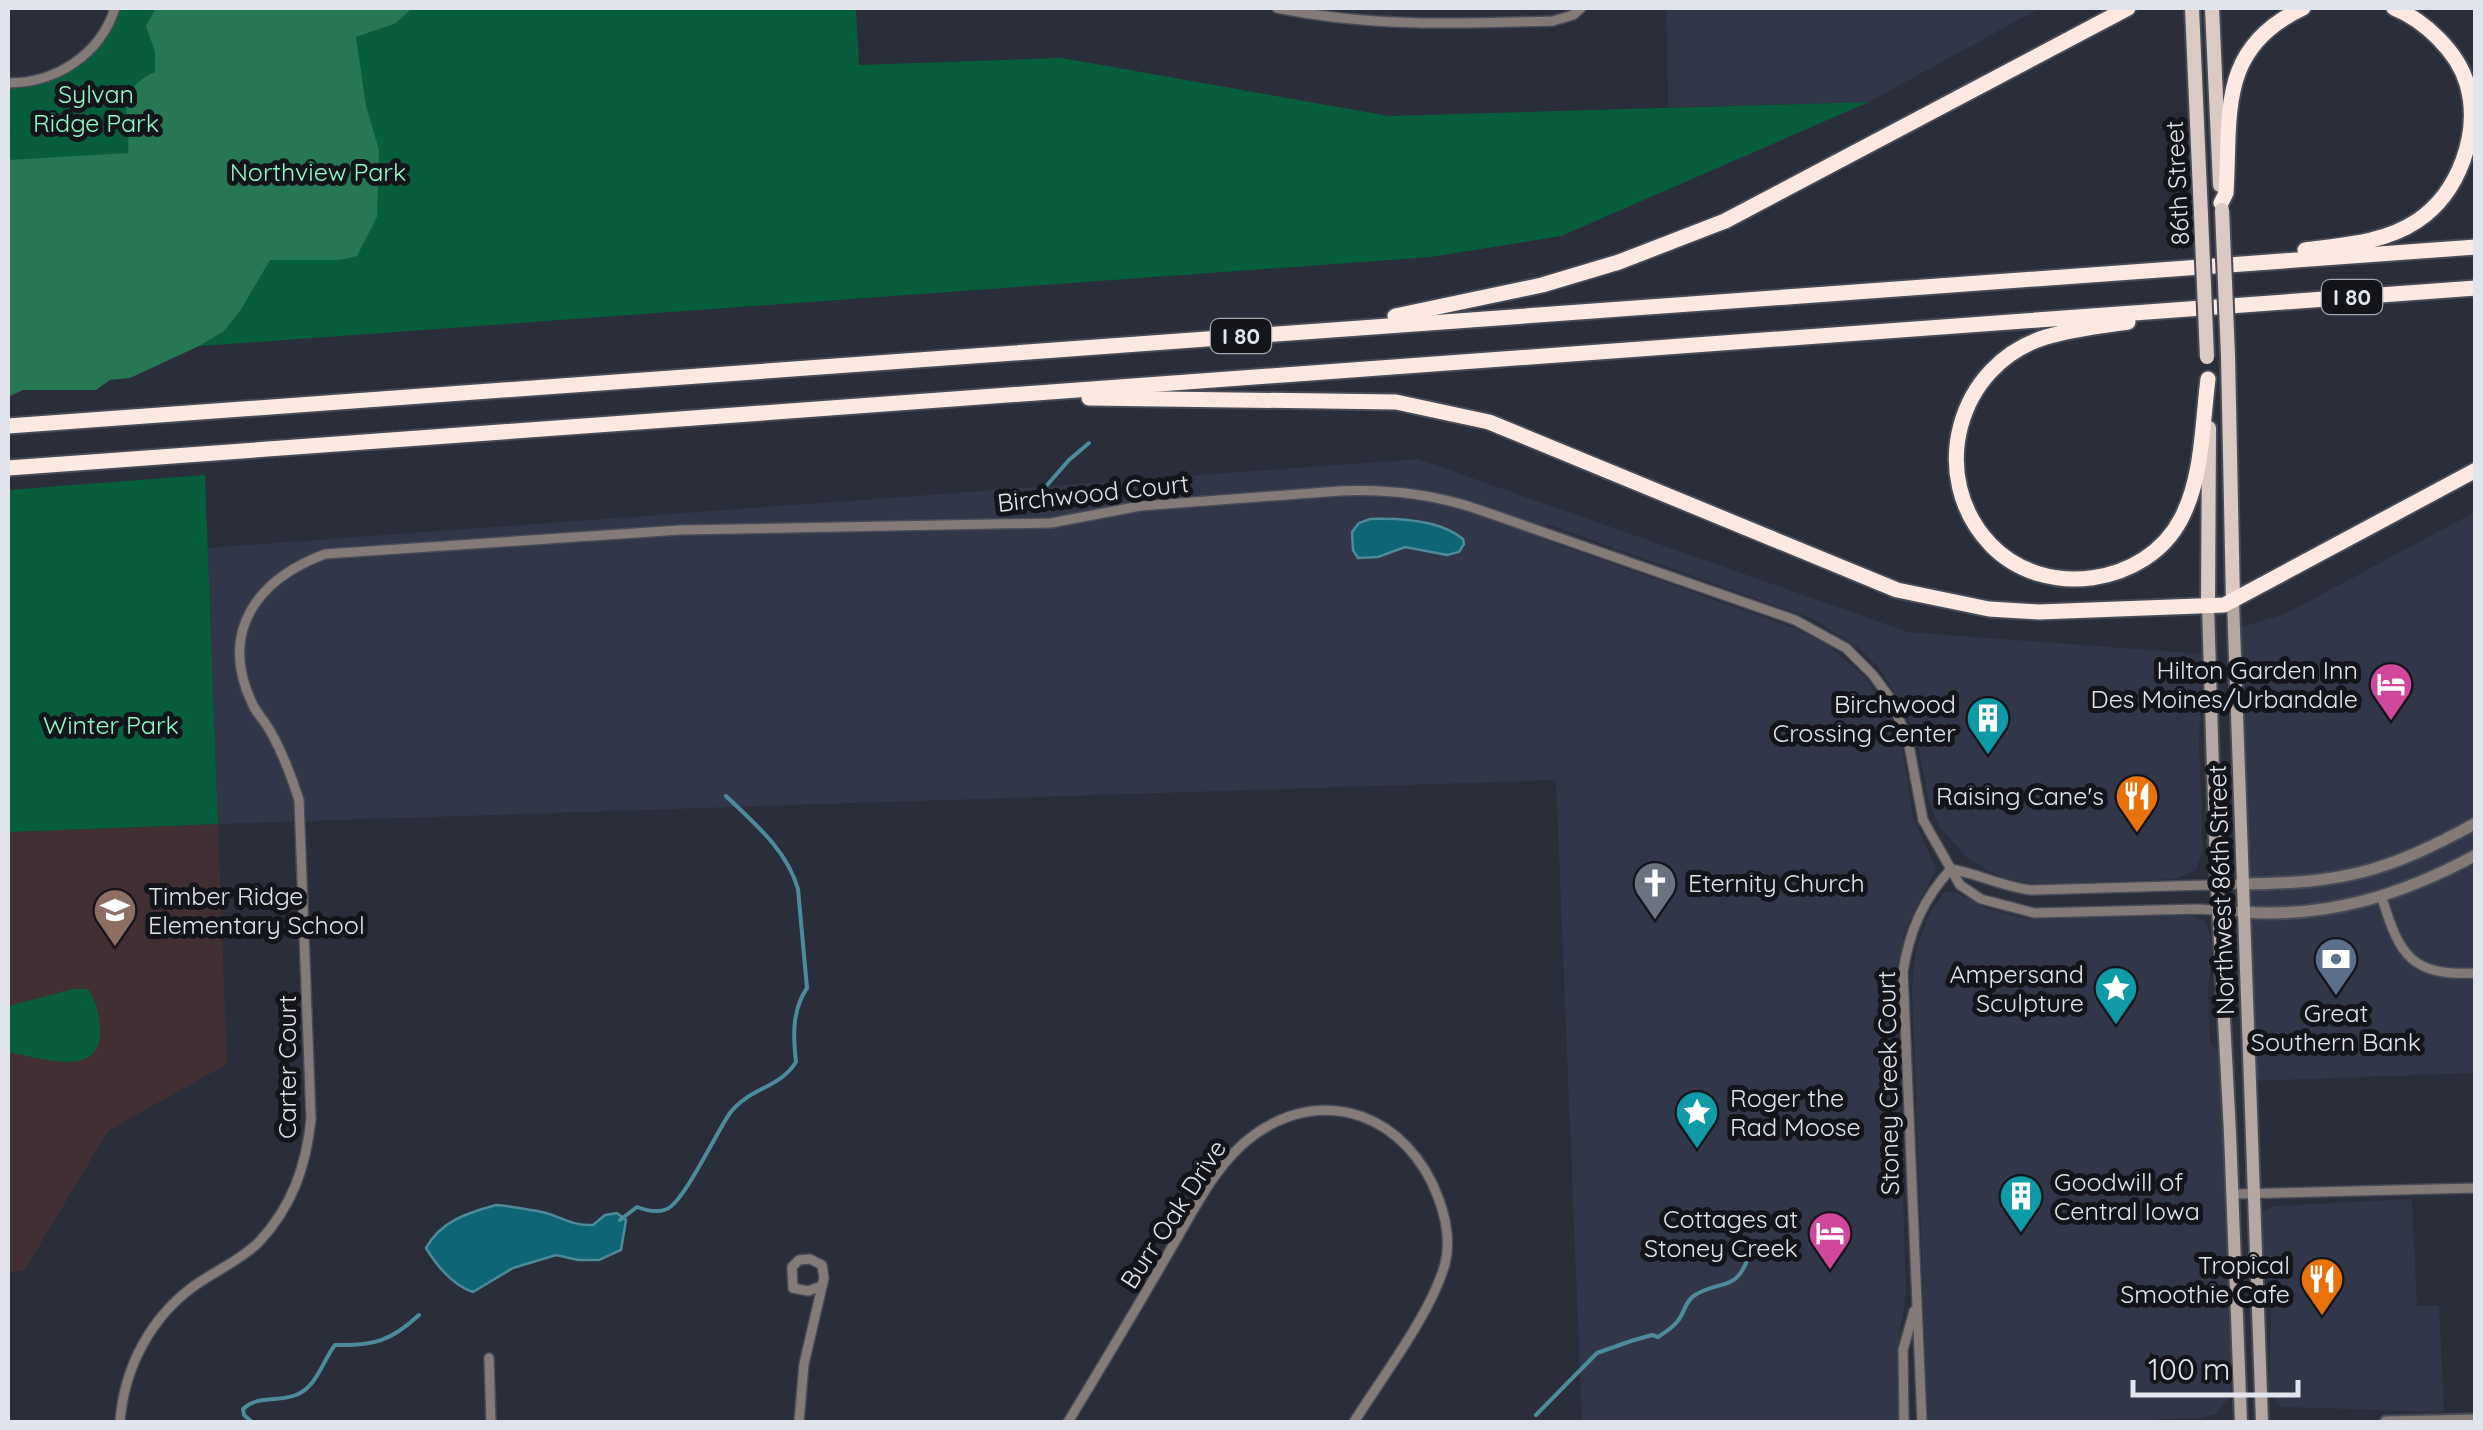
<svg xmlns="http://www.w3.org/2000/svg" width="2483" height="1430" font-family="Quicksand,sans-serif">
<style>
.built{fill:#323649}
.education{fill:#422f34}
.green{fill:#075e3d}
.forest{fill:#257853}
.water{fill:#0e6576;stroke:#4d8b9a;stroke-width:2.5}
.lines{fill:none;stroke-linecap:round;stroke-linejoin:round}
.stream{stroke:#4d8b9a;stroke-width:4}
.minor-casing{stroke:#474a57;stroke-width:12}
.tertiary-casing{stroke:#474a57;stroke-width:15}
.secondary-casing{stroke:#474a57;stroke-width:16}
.primary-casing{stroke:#474a57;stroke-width:18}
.motorway-casing{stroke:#474a57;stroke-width:19}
.minor{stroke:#847b78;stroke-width:9}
.tertiary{stroke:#847b78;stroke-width:11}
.secondary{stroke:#b5a7a2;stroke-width:12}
.primary{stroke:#dbcac3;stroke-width:14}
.motorway{stroke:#fde9e1;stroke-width:15}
.primary-bridge-casing{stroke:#474a57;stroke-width:18;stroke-linecap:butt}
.primary-bridge{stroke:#dbcac3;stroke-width:14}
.labels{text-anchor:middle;stroke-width:10;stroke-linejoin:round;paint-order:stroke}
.shield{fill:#14151b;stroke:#a4a6ae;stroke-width:2.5}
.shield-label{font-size:22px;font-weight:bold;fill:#e1e4ed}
.park-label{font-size:25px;fill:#8efcc5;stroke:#14151b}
.street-label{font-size:25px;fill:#e1e4ed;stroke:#14151b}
.poi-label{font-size:25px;fill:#e1e4ed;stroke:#14151b;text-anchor:end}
</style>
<rect width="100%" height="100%" fill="#2a2d3a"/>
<g class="built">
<polygon points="1666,8 2040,8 1869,102 1668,107"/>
<polygon points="1418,459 1908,632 2202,654 2199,744 2203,850 2196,870 2176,879 2037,884 2012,880 1988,871 1966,857 1939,826 1928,800 1918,745 1907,713 1881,671 1857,646 1813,619 1547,524 1548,541 1796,629 1827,644 1866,678 1893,721 1903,752 1913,817 1936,869 1905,930 1896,975 1906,1292 1898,1348 1899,1422 1582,1422 1556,780 218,824 208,548"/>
<polygon points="2475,512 2475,1073 2250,1081 2234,629 2285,614"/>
<polygon points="1953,891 1985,908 2027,919 2188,915 2203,920 2208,928 2212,948 2208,991 2210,1043 2218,1053 2223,1124 2231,1358 2230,1396 2216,1414 2200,1418 2089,1422 1928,1422 1912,990 1915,953 1928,917 1943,893"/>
<polygon points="2412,1199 2417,1306 2439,1306 2444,1412 2282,1407 2271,1396 2269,1389 2271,1319 2270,1283 2263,1275 2261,1218 2264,1211 2275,1206"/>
</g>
<polygon class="education" points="218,824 227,1064 108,1131 24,1271 8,1272 8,832"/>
<g class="green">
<polygon points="115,8 856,8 859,65 1062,58 1389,116 1869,102 1561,236 1431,257 8,360 8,83 21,83 83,57"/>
<polygon points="205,475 218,824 8,832 8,490"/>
<path d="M74 989H88C97 1003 100 1017 100 1034 99 1079 37 1057 8 1052V1006Z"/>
</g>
<path class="forest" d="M156 8H412L396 23 356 37 366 106 379 150 377 217 357 256 339 260H270L240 311 224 331 199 346 130 378 110 380 96 390H23L8 397V160L128 153C131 115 113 91 155 72V52L146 26Z"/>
<g class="water">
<path d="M1370 519C1399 518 1440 520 1463 539L1464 544 1459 552 1447 555 1405 547 1378 557 1358 558 1353 550 1352 532 1359 523Z"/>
<path d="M496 1205C510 1206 524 1209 537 1211 558 1214 569 1226 593 1225L605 1215 617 1213 626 1220 621 1250 599 1260H578L556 1255 513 1268 473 1292C452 1285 437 1266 426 1248 441 1221 467 1213 496 1205Z"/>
</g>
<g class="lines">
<g class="stream">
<polyline points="1041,492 1069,460 1089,443"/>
<path d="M620 1220 637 1207C645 1210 658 1213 667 1209 684 1202 717 1131 730 1113 750 1087 779 1089 796 1062 793 1036 792 1010 807 988L798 889C787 850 754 823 726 796"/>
<path d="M1536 1415 1597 1353 1631 1341 1652 1335 1658 1337C1664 1333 1672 1328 1677 1322 1685 1313 1684 1302 1695 1295 1723 1278 1736 1294 1750 1253"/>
<path d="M252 1422 244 1415 243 1409C257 1395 279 1402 296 1395 317 1387 323 1360 335 1345 374 1346 391 1341 419 1315"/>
</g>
<g class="minor-casing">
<g id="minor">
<path d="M1277 8C1369 27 1461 24 1553 21L1573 15 1581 8"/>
<path d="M8 83C56 83 100 55 115 8"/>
<path d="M1951 869C1979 874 2003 887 2031 890L2243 884"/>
<path d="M2382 898C2400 957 2412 976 2476 973"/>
<polyline points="2233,1194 2476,1188"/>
<polyline points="489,1358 491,1422"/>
<path d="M120 1422C124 1368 150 1318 194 1286 215 1271 239 1261 258 1243 292 1207 306 1167 311 1119L299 800C291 775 282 751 269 729 264 720 256 713 252 703 218 631 258 579 325 554L680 530 1051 523 1140 506 1340 491C1388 489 1432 494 1477 509L1795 620 1846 648 1873 675 1890 698 1908 740 1923 820 1960 885 1981 899 2034 913 2198 909 2244 912"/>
<polyline points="799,1422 804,1364 824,1278 822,1265 810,1259 799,1260 792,1267 793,1288 808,1291 822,1286"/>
<path d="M1068 1422C1102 1366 1136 1309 1169 1252 1193 1212 1216 1162 1254 1135 1326 1083 1408 1117 1438 1197 1446 1218 1451 1241 1445 1264 1431 1314 1382 1377 1354 1422"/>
<polyline points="1904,1422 1903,1350 1914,1311"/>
<path d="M1922 1422 1903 972C1909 932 1923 899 1951 869"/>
</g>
</g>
<g class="tertiary-casing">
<g id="tertiary">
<path d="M2243 884C2344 883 2387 872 2476 823"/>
<path d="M2244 912C2328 918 2402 895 2476 855"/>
<polyline points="2386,1422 2476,1420"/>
</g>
</g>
<g class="secondary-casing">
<g id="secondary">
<polyline points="2233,601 2262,1422"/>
<polyline points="2208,606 2216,868 2230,1133 2241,1422"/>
</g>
</g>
<g class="primary-casing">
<g id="primary">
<polyline points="2192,8 2201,215"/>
<polyline points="2212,8 2220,185"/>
<polyline points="2228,356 2233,601"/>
<polyline points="2208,606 2209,428"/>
</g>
</g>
<g class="motorway-casing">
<g id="motorway">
<path d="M2221 203 2226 193C2231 114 2217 48 2303 8"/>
<path d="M2305 250C2343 245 2384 243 2417 221 2459 193 2481 133 2467 84 2458 52 2424 20 2394 8"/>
<polyline points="1395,316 1542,285 1619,262 1725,221 2128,8"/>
<path d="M2128 322C2101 326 2072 329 2046 337 1957 364 1926 477 1991 545 2044 600 2146 586 2181 519 2203 477 2202 425 2208 379"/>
<polyline points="1089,398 1396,402 1489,422 1897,590 1989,609 2039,612 2224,605 2476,470"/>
<polyline points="8,426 2476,247"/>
<polyline points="8,468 2476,288"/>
</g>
</g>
<use href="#minor" class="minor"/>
<use href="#tertiary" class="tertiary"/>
<use href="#secondary" class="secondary"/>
<use href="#primary" class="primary"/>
<use href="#motorway" class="motorway"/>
<g class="primary-bridge-casing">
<g id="primary-bridge">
<polyline points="2222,210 2228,356"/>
<polyline points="2201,215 2207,357"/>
</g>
</g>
<use href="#primary-bridge" class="primary-bridge"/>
</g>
<defs>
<g id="hotel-pin" transform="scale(2.25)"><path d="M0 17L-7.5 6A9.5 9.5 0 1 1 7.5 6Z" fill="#d1479c" stroke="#14151b"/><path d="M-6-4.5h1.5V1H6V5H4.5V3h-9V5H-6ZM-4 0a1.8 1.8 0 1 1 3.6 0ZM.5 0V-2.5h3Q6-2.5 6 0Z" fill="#fff"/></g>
<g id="building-pin" transform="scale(2.25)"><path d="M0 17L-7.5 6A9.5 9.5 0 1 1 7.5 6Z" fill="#0f9aa8" stroke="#14151b"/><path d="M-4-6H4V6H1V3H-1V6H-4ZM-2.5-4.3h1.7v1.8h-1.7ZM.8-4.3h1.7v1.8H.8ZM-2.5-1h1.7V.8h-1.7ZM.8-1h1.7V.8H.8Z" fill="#fff"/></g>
<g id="restaurant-pin" transform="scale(2.25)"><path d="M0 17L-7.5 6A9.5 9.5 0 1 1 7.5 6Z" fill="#e8710a" stroke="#14151b"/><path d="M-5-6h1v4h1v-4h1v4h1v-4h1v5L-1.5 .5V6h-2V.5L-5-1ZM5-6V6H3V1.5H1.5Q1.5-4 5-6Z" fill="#fff"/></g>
<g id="church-pin" transform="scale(2.25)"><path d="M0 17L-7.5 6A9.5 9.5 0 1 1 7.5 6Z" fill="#6b7280" stroke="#14151b"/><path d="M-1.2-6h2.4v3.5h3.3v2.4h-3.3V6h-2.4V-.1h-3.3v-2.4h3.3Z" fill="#fff"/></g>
<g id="school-pin" transform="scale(2.25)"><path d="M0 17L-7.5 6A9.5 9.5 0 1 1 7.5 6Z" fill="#8d6e63" stroke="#14151b"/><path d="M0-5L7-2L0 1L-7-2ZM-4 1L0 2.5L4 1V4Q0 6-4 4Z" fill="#fff"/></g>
<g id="bank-pin" transform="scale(2.25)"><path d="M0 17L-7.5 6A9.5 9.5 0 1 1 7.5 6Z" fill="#5c6f8a" stroke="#14151b"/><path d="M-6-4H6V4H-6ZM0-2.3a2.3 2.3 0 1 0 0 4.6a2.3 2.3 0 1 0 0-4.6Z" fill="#fff"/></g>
<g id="sight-pin" transform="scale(2.25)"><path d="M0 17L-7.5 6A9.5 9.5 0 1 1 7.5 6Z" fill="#0f9aa8" stroke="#14151b"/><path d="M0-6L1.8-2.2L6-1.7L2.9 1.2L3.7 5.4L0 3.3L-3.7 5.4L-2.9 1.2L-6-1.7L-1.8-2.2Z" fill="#fff"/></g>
</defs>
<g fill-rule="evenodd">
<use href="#hotel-pin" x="2391" y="684"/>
<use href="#building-pin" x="1988" y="718"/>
<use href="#restaurant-pin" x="2137" y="796"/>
<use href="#church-pin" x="1655" y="883"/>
<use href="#school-pin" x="115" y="910"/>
<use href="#bank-pin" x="2336" y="959"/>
<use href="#sight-pin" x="2116" y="988"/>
<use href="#sight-pin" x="1697" y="1112"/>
<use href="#building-pin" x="2021" y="1196"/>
<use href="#hotel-pin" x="1830" y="1233"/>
<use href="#restaurant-pin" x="2322" y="1279"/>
</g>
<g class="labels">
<g class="shield">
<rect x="2322" y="280" width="60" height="34" rx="8"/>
<rect x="1211" y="319" width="60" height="34" rx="8"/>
</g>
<g class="shield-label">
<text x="2352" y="305">I 80</text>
<text x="1241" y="344">I 80</text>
</g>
<g class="park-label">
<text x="96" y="103">Sylvan<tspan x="96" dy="29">Ridge Park</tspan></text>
<text x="318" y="181">Northview Park</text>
<text x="111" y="734">Winter Park</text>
</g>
<g class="street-label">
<text transform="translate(2177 183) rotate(-93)" y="9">86th Street</text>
<text transform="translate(1093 493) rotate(-6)" y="9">Birchwood Court</text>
<text transform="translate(2221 890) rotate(-92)" y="9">Northwest 86th Street</text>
<text transform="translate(287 1067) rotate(-90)" y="9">Carter Court</text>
<text transform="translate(1888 1083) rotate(-91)" y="9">Stoney Creek Court</text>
<text transform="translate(1173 1214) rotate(-57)" y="9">Burr Oak Drive</text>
</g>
<g class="poi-label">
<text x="2358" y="679">Hilton Garden Inn<tspan x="2358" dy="29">Des Moines/Urbandale</tspan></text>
<text x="1956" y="713">Birchwood<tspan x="1956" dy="29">Crossing Center</tspan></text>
<text x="2104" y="805">Raising Cane's</text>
<text x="1688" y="892" text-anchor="start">Eternity Church</text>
<text x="148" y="905" text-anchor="start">Timber Ridge<tspan x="148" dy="29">Elementary School</tspan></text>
<text x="2084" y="983">Ampersand<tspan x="2084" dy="29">Sculpture</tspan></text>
<text x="2336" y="1022" text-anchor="middle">Great<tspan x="2336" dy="29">Southern Bank</tspan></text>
<text x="1730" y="1107" text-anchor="start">Roger the<tspan x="1730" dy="29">Rad Moose</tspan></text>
<text x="2054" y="1191" text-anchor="start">Goodwill of<tspan x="2054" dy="29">Central Iowa</tspan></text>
<text x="1798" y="1228">Cottages at<tspan x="1798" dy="29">Stoney Creek</tspan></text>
<text x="2290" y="1274">Tropical<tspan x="2290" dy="29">Smoothie Cafe</tspan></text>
</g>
</g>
<rect width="2483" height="1430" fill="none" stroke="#e1e4ed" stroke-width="20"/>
<path d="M2133 1380v15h165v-15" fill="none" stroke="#e1e4ed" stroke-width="5"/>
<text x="2148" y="1380" font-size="30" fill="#e1e4ed" stroke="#14151b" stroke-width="8" paint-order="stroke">100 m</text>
</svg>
